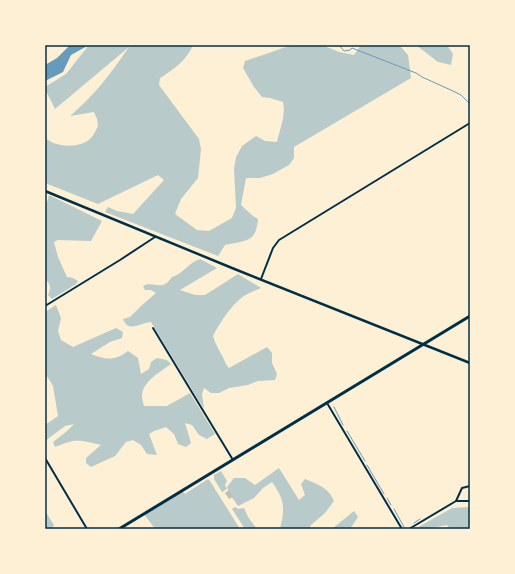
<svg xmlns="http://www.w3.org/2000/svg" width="515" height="574" font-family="'IBM Plex Sans',sans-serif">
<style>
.green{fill:#b9caca}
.water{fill:#669bbc}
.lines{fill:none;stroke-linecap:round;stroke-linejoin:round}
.stream{stroke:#669bbc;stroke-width:1}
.building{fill:#bec0b2}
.minor{stroke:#003049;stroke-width:2}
.tertiary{stroke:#003049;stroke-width:2.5}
.secondary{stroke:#003049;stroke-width:3}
.neatline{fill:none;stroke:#003049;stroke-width:1.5}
</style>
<rect width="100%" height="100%" fill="#fdf0d5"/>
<g class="green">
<path d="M89 45H193C187 60 173 70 160 78L159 85 199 139 201 149 198 178 181 199 175 214 197 230 209 231 232 218 236 208 234 169 236 157 242 146 256 136 265 141 277 142C280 128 286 116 283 102L270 98 262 97 254 87 243 68 245 61 292 45H322L339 52 354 55 361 45H399L408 55 411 78 294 147V158L289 165 273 174 260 178H246L241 205 253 216 258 219C256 243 246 240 225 245L218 256 105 212 108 207 117 211 133 214 164 180 158 175 98 204 45 183V138C57 148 81 149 92 137 94 134 96 130 98 126L97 119 94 112 70 116C94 96 112 72 129 47L55 109 45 89V87L66 74Z"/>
<polygon points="416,45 447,45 453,54 451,65 438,62"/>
<path d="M49 195 102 221 91 241 58 240 54 242 58 257 67 277 73 278 78 281 76 284 52 299 48 295C51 288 51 284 45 279V209Z"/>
<path d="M200 259 217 268 180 290 195 295H205L238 274 261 288C254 291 245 294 239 300 230 307 218 326 213 336 215 343 218 348 221 354 225 360 224 362 229 368L267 347 272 353V363L277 374 275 380 258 381 248 385 229 388 219 393H211L204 388 202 394 204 409 151 322C141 322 129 334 123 319L130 317 141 306 156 293 151 290H145L143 286C155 280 161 293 172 277 183 274 188 263 200 259Z"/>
<path d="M56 305 61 318 58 331 61 340 73 347 116 328 123 332 122 338 110 342 91 354C106 360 115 361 128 351L138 358 141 374 149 369 151 362 157 358 167 360 171 364C160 372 142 382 142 396 142 399 143 403 144 406H167L190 393 215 434 207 439 199 435 192 425 185 423 191 443 186 447 178 444 174 434 166 427 154 431 149 434 157 455 147 454 141 445 133 440 126 442 115 456 91 467 86 463V458L101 445C79 440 77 438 55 447L53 442 66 432 74 424 65 426 45 441V425L58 416 53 386 45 373V312Z"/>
<path d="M279 468 299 500 305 495 301 484 305 479C319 485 328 487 334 501L325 513 311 525 309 529H280C285 508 285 500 272 482L263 488 254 498 238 506 231 496 227 487 234 478H245L255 485Z"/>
<polygon points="221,471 227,481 225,485 227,489 222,492 214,479 214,475"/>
<polygon points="208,479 210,481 240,529 155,529 144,514 182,491 185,494"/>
<polygon points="235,507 238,509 244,508 248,517 257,529 245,529 232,509"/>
<path d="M470 507V529H449L447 525C436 527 426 529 415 529L452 508Z"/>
<polygon points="45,511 54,525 52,529 45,529"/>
<polygon points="354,511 358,517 350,529 332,529"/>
</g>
<polygon class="water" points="70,45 89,45 71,55 63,72 45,81 45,65 57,58"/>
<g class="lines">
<g class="stream">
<polyline points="334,45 340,46 344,51 350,50 352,48 416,73 422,77 453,91 461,95 470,104"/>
<polyline points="334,407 343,425"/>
<polyline points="347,431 365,461"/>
<polyline points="367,465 384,494"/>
<polyline points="387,498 391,505"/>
<polyline points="394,509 404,527"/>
<polyline points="414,523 420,519"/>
</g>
</g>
<polygon class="building" points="229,490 233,497 229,499 225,493"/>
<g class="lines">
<g class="minor">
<polyline points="261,279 273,248 279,240 470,123"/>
<polyline points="45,306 120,260 155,237"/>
<polyline points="153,328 233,460"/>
<polyline points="327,403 402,529"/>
<polyline points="45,458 87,529"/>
<polyline points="456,501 470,501"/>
<polyline points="409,529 456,501 462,488 470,486"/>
</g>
<polyline class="tertiary" points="45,191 232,268 470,363"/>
<polyline class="secondary" points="119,529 470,316"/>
</g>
<rect width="515" height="574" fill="none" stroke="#fdf0d5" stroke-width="92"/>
<rect x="46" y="46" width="423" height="482" class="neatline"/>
</svg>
